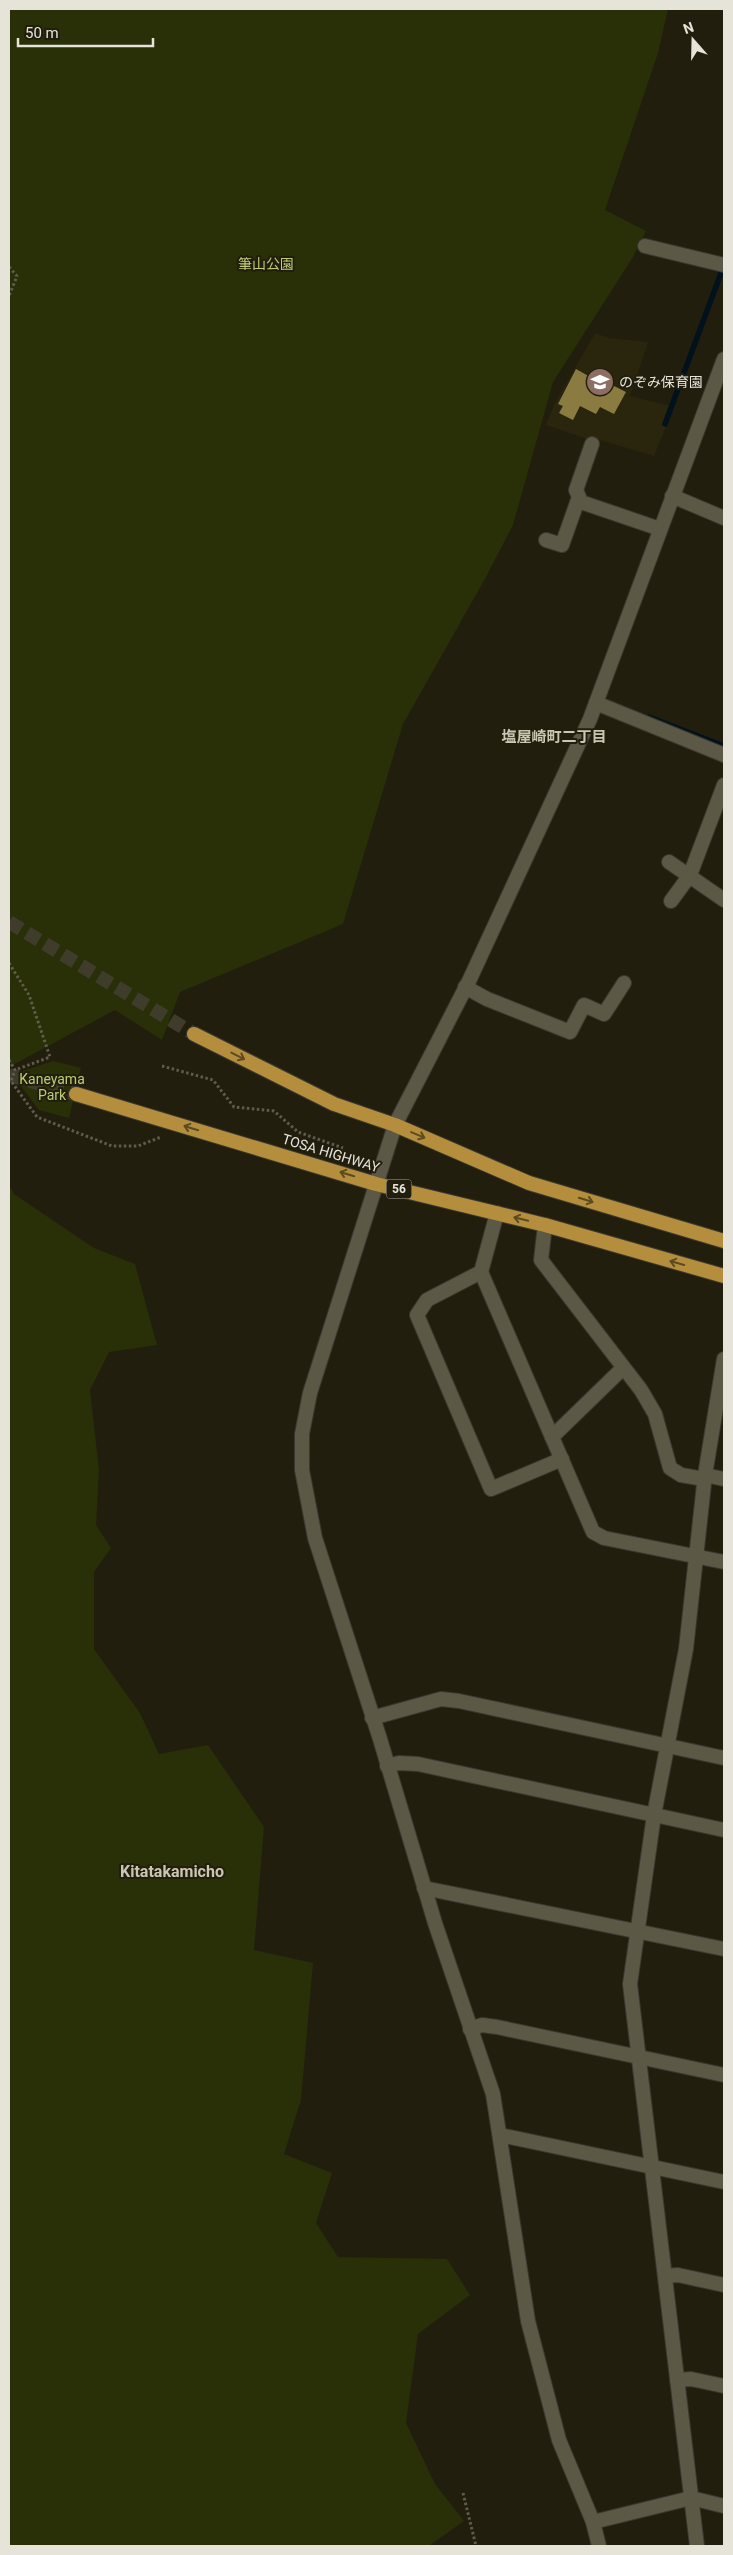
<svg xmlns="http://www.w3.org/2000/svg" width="733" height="2555" font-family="Roboto,'Noto Sans JP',sans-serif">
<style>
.built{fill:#2a250d}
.green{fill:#292f06}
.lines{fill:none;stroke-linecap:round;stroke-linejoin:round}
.stream{stroke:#01121c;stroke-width:5.5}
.building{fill:#8a7c40}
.trunk-tunnel{stroke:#3f3c2c;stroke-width:14;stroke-dasharray:14 7;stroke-linecap:butt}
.minor-casing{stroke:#3b3830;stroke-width:16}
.tertiary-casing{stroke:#3b3830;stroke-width:16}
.trunk-casing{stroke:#3b3830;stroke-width:16}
.path{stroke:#5f5b4d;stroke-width:3;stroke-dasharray:2.5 2.5;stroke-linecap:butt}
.minor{stroke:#5c5846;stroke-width:14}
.tertiary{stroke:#5c5846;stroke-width:14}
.trunk{stroke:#b48e3c;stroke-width:14}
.oneway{stroke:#5c4b20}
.labels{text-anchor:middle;stroke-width:4;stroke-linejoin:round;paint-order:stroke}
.shield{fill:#221e0e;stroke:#aba89c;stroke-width:1}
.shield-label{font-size:12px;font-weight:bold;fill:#e6e3d9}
.park-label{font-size:14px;fill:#bbcc76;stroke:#221e0e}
.poi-label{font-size:14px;fill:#e6e3d9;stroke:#221e0e;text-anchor:start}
.street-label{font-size:14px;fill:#e6e3d9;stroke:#221e0e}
.neighbourhood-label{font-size:15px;font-weight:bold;fill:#cac6b1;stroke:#221e0e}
.quarter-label{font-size:16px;font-weight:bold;fill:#cac6b1;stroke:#221e0e}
</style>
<rect width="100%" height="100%" fill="#221e0e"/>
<polygon class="built" points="595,333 609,338 648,342 630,396 674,407 654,456 600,440 599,443 546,425 555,403"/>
<g class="green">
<polygon points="9,9 668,9 658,53 605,210 646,231 633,257 553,382 513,525 486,577 403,724 343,924 180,992 162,1040 115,1010 9,1067"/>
<polygon points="53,1061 81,1068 69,1118 39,1110 16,1080 20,1072"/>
<polygon points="9,1185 14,1194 94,1248 135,1264 157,1345 109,1352 90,1390 99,1470 96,1525 111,1548 94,1572 94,1649 140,1713 159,1754 208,1745 264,1827 254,1950 313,1963 301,2100 284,2154 332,2173 316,2223 338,2257 447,2259 470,2295 418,2334 406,2423 435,2484 464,2521 429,2546 9,2546"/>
</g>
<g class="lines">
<g class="stream">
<polyline points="665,424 724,265"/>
<polyline points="649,717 724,746"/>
</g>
</g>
<polygon class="building" points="576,369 608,387 610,384 626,392 614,414 600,407 596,414 580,406 573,420 559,413 563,406 558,404"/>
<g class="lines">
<g class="trunk-tunnel">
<polyline points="9,922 194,1034"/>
<polyline points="9,1075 76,1094"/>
</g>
<g class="minor-casing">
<g id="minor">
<polyline points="645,246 724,265"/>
<polyline points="672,496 724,518"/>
<polyline points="578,501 660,529"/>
<polyline points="546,540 562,545 579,497 576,490 592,444"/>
<polyline points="596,703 724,755"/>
<polyline points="669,862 724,900"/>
<polyline points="671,901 690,875 724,785"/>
<polyline points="465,987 487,999 570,1032 584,1005 604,1014 624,983"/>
<polyline points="497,1213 481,1272 427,1300 417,1315 491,1489 562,1459"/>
<polyline points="545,1225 541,1260 641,1390 655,1414 670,1468 681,1475 704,1479"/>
<polyline points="481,1272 552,1437"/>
<polyline points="623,1368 552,1437 593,1532 604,1538 724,1562"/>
<polyline points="705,1475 724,1479"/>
<polyline points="372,1718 441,1699 459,1701 724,1758"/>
<polyline points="387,1766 399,1763 418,1764 724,1830"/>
<polyline points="424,1888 724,1949"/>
<polyline points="470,2029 482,2025 497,2027 724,2075"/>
<polyline points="500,2135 724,2182"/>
<polyline points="665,2276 678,2275 724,2285"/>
<polyline points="677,2380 691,2379 724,2386"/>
<polyline points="593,2522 691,2498 724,2506"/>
<polyline points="697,2546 630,1984 654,1815 686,1649 705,1475 724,1359"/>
</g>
</g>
<g class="tertiary-casing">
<polyline id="tertiary" points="599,2546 593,2522 559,2440 528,2321 493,2094 435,1923 380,1739 315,1538 302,1470 302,1434 310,1393 395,1125 469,981 590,719 724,359"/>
</g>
<g class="trunk-casing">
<g id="trunk">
<polyline points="194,1034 334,1104 395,1125 529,1183 724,1241"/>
<polyline points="76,1094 376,1184 545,1225 724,1276"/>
</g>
</g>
<g class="path">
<polyline points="9,267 17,276 9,296"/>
<polyline points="9,963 29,995 50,1057 15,1070"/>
<polyline points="9,1060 15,1070 11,1081 37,1117 112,1146 138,1146 161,1137"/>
<polyline points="162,1066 213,1080 234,1107 274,1111 298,1132 343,1148"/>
<polyline points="463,2493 476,2546"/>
</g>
<use href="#minor" class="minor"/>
<use href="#tertiary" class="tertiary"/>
<use href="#trunk" class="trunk"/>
</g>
<defs><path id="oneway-shaft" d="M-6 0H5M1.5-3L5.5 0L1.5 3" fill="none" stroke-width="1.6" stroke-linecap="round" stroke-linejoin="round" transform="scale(1.25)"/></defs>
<g class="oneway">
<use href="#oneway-shaft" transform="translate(238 1056) rotate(27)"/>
<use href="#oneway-shaft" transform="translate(191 1128) rotate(-163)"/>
<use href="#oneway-shaft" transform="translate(418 1135) rotate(23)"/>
<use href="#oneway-shaft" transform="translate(347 1174) rotate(-163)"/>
<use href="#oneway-shaft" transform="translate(586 1200) rotate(17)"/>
<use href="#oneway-shaft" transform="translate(521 1219) rotate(-166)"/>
<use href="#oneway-shaft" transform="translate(677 1263) rotate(-164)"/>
</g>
<defs>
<g id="school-disc" transform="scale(1.4375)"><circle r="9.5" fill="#8d6e63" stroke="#221e0e"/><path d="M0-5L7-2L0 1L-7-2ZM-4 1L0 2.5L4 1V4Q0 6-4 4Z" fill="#fff"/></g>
</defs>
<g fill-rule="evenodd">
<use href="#school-disc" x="600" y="382"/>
</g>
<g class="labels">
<rect class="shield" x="386.5" y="1179.5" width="25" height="19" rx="4"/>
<g class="shield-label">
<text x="399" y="1193">56</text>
</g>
<g class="park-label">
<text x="266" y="269">筆山公園</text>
<text x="52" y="1084">Kaneyama<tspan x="52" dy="16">Park</tspan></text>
</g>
<g class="poi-label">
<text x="619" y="387">のぞみ保育園</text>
</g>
<g class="street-label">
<text transform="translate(331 1153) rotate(17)" y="5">TOSA HIGHWAY</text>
</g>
<g class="neighbourhood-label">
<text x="554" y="742">塩屋崎町二丁目</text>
</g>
<g class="quarter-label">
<text x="172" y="1877">Kitatakamicho</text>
</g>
</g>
<rect width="733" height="2555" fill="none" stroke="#e6e3d9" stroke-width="20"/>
<g transform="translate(693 40) rotate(340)" stroke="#221e0e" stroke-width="4" paint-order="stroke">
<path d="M0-4L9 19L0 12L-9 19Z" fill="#e6e3d9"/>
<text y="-8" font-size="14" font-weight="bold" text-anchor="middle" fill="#e6e3d9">N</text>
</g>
<path d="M18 38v8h135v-8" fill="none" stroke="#e6e3d9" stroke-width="2.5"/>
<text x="25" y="38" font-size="15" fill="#e6e3d9" stroke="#221e0e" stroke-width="4" paint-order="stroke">50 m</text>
</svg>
